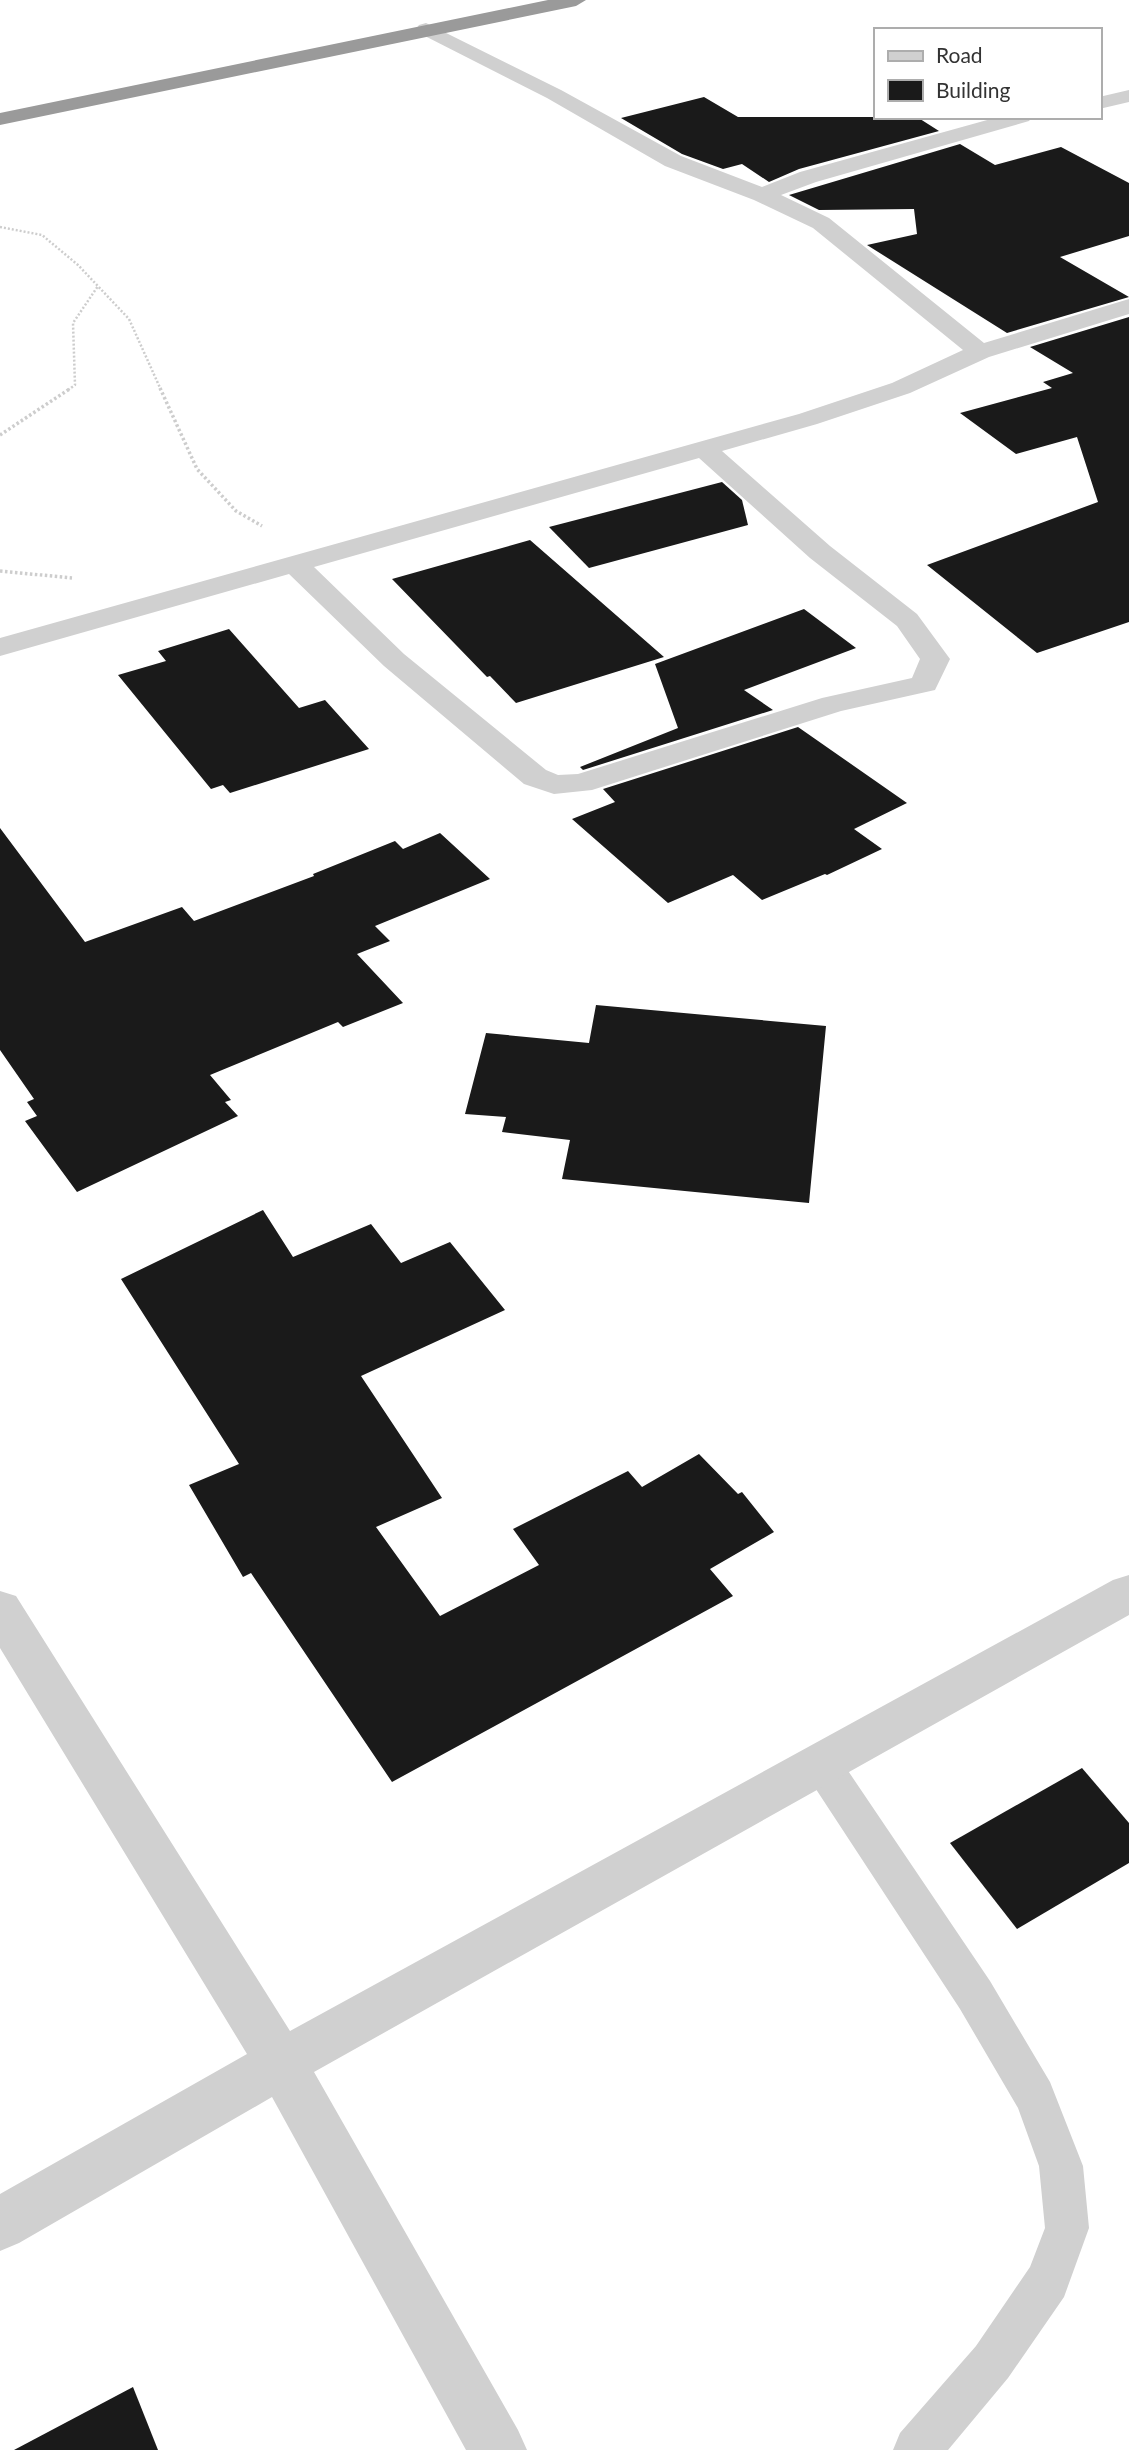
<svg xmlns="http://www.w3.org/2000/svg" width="1129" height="2450" font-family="Lato,sans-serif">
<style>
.building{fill:#1a1a1a}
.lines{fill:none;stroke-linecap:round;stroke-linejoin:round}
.path-far1{stroke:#cdcdcd;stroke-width:2.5;stroke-dasharray:2 2;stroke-linecap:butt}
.path{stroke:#cdcdcd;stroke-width:3.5;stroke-dasharray:2.5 2.5;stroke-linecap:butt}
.lane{fill:#d0d0d0;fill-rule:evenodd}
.street{fill:#d0d0d0;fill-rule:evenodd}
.highway{fill:#9a9a9a;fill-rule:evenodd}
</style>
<rect width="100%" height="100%" fill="#fff"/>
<g class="building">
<polygon points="704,97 738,117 917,117 939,131 799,169 769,182 742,164 723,169 682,154 621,118"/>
<polygon points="960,144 995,165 1061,147 1129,183 1129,236 1060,257 1129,297 1007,333 867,245 917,234 914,209 819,210 789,195"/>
<polygon points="1129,317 1129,622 1037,653 927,565 1098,502 1077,437 1016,454 960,413 1052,388 1043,382 1073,373 1030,347"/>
<polygon points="722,482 742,500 748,525 589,568 549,527"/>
<polygon points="530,540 664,657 516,703 490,676 487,677 392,579"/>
<polygon points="804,609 856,648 744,690 773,710 583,770 580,767 678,728 655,664"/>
<polygon points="229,629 299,708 325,700 369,749 230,793 223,785 211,789 118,675 166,661 158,651"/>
<polygon points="798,727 907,803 854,829 882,849 827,875 825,874 762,900 733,875 668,903 572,819 615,802 603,789"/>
<polygon points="0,828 85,942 182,907 194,921 314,876 313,874 395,841 403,849 440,833 490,879 375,926 390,941 357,954 403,1003 343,1027 338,1022 210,1075 231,1100 225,1102 238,1116 77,1192 25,1121 37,1116 27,1102 34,1099 0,1050"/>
<polygon points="596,1005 826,1026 809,1203 562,1179 570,1140 502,1132 506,1117 465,1114 486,1033 589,1043"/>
<polygon points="263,1210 293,1257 371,1224 401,1263 450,1242 505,1310 361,1376 442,1498 376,1527 440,1616 539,1565 513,1529 628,1471 642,1487 699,1454 738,1494 742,1492 774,1532 710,1569 733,1596 392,1782 251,1573 243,1577 189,1485 239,1464 121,1279"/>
<polygon points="1082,1768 1129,1823 1129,1863 1017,1929 950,1843"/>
<polygon points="133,2387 158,2450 14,2450"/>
</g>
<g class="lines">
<g class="path-far1">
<polyline points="0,227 42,235 78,265 129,319 161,390"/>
<polyline points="68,390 75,385 73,323 98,286"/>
</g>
<g class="path">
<polyline points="160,388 197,469 236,511 262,526"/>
<polyline points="0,435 71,388"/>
<polyline points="0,571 72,578"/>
</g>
<polygon class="lane" points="822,1748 836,1753 990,1981 1050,2082 1083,2166 1089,2228 1064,2297 1008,2378 948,2450 893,2450 900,2433 976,2346 1030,2267 1045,2228 1039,2166 1018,2108 960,2009 808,1777 803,1765 808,1753"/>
<g class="street">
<path d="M426 23 561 90 681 156 762 187 800 172 998 117H1032L1029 121 816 182 781 195 829 218 984 343 1129 299V314L989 357 910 393 817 424 722 451 830 546 917 614 950 659 935 690 841 711 592 790 554 794 524 784 384 666 289 574 0 656V638L799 414 892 383 963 350 813 228 754 200 665 166 547 98 419 33 416 29 419 25ZM699 458 810 558 897 626 920 659 912 678 822 698 578 774 558 775 546 770 404 654 314 567Z"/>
<polygon points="1129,90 1129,102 1099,109 1099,97"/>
<polygon points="1129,1575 1129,1615 314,2072 518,2430 527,2450 466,2450 272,2097 19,2243 0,2251 0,2194 247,2054 0,1648 0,1591 16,1596 290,2031 1113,1580"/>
</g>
<polygon class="highway" points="548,0 586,0 576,6 0,125 0,113"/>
</g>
<rect x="874" y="28" width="228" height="91" fill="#ffffff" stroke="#adadad" stroke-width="2"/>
<rect x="888" y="51" width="35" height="10" fill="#d0d0d0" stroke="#adadad" stroke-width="2"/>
<text x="936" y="63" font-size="21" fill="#333333">Road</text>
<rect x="888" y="80" width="35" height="21" fill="#1a1a1a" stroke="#adadad" stroke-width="2"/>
<text x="936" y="98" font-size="21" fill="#333333">Building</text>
</svg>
